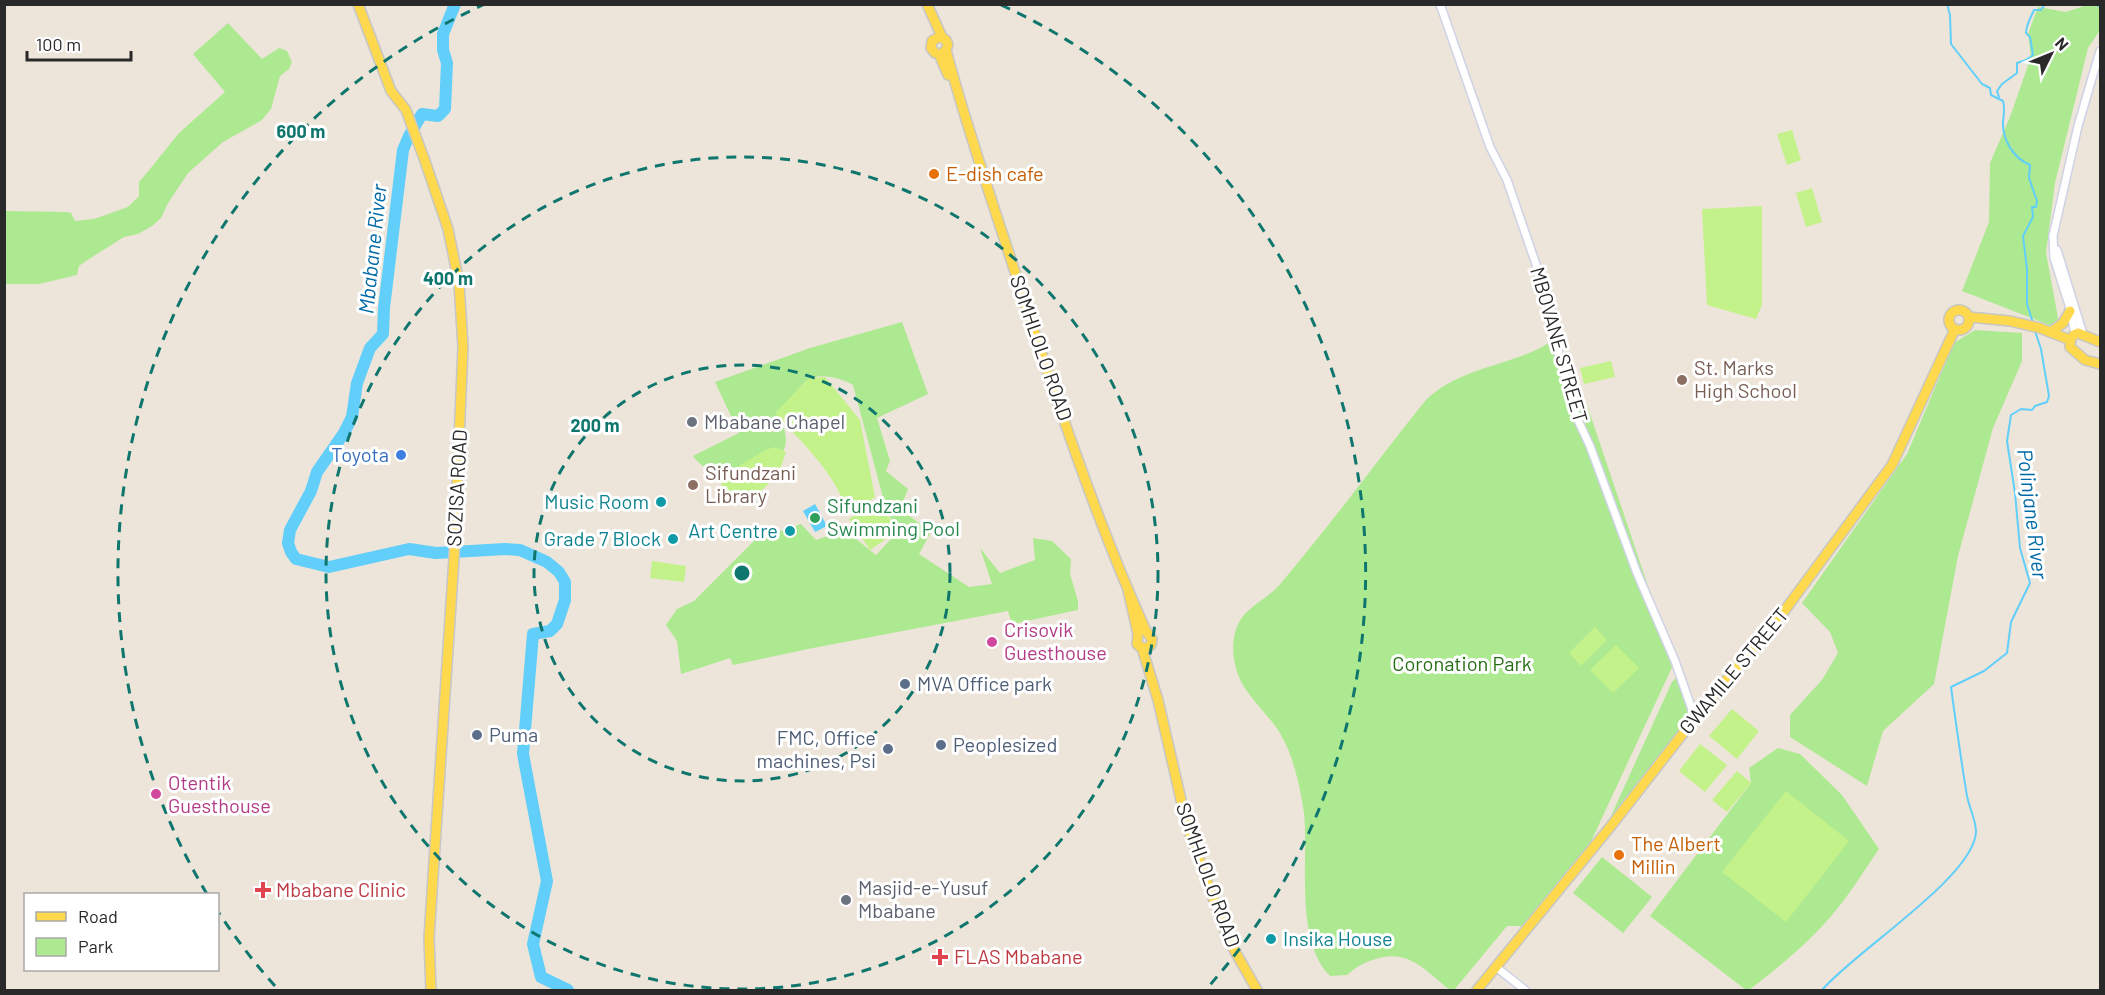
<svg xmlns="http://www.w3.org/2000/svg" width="2105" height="995" font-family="Barlow,sans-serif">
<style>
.green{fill:#ade990}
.pitch{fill:#c4f28a}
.water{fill:#61cffa}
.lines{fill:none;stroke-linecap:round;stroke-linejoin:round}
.stream{stroke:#61cffa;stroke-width:2}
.river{stroke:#61cffa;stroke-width:12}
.minor-casing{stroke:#ced2e4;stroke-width:10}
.major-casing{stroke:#c7c7c7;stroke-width:12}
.minor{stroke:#fff;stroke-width:7}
.major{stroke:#fed84d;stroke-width:9}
.ring{fill:none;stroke:#0f766e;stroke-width:3;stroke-dasharray:10 8}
.food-dot{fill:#e8710a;stroke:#fff;stroke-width:2}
.education-dot{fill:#8d6e63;stroke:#fff;stroke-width:2}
.worship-dot{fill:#6b7280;stroke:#fff;stroke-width:2}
.shop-dot{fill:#3f7fe0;stroke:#fff;stroke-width:2}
.culture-dot{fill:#0f9aa8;stroke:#fff;stroke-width:2}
.leisure-dot{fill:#2e9e5b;stroke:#fff;stroke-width:2}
.hotel-dot{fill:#d1479c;stroke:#fff;stroke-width:2}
.service-dot{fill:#5c6f8a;stroke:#fff;stroke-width:2}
.health-dot{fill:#e0444e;stroke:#fff;stroke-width:2}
.labels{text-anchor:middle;stroke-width:6;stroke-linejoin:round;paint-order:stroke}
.food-label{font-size:20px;fill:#c56008;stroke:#fff;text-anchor:start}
.street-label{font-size:20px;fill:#292929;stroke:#fff}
.education-label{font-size:20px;fill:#785e54;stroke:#fff;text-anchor:start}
.worship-label{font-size:20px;fill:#5b616d;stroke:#fff;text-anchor:start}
.shop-label{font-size:20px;fill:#366cbe;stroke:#fff;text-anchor:end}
.culture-label{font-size:20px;fill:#0d838f;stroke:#fff;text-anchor:end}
.leisure-label{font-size:20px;fill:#27864d;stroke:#fff;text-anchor:start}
.hotel-label{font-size:20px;fill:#b23c85;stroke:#fff;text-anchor:start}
.park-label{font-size:20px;fill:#246d13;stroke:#fff}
.service-label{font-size:20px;fill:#4e5e75;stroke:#fff;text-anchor:start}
.health-label{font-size:20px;fill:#be3a42;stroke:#fff;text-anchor:start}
.water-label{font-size:21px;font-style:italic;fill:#006aa6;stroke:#fff}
.centre{fill:#0f766e;stroke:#fff;stroke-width:3}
.ring-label{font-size:18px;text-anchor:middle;font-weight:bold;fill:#0f766e;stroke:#fff;stroke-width:6;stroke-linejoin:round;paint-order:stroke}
</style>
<rect width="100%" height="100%" fill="#ede5d9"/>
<g class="green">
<polygon points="2087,5 2100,5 2100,30 2088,48 2055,183 2046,253 2060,329 1962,291 1989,222 1990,163 2010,117 2031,57 2028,34 2038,7 2066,12"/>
<polygon points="228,23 262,59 279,48 287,51 292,62 289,69 280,76 271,109 262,120 223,142 188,173 168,203 161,218 152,226 138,234 124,237 89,259 79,266 77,275 39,284 5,284 5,211 66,212 71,213 75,221 94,219 128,207 139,196 139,182 150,169 179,133 225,92 193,54"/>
<path d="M902 322 928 394 877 418 890 461 886 471 908 489 900 509 931 532 919 554 969 587 992 584 980 548 1000 573 1035 560 1033 538 1052 541 1071 559 1070 574 1078 601V610L1012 624 1008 611 813 648 733 665 730 658 681 674 677 641 666 625 677 609 694 601 755 540 801 524 816 540 845 530 876 555 891 539 894 526 884 501 853 385C842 378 818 372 807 380 797 389 788 403 779 414 798 459 775 459 739 477 723 474 703 471 693 456L739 433 715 382 810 348Z"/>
<polygon points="1975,330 2022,333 2022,361 1993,428 1958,556 1934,684 1883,731 1867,786 1790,737 1790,715 1822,680 1838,653 1830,632 1802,603 1907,454 1954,343"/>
<path d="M1555 339 1588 408 1674 663 1582 861 1530 926H1507L1454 990H1450C1426 971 1408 948 1376 959 1364 962 1356 967 1347 975L1330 976C1294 939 1309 860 1304 813 1301 792 1294 758 1283 739 1271 714 1242 695 1236 668 1231 651 1232 629 1244 615 1254 603 1271 596 1281 583 1331 524 1377 461 1425 401 1460 365 1515 367 1555 339Z"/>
<polygon points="1676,678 1690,717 1606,827 1672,682"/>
<path d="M1778 748 1800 754 1842 795 1879 849C1867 866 1856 884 1844 900 1818 935 1783 964 1749 990H1746L1650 916 1751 783 1749 768Z"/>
<polygon points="1602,857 1652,897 1623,933 1573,893"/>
</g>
<g class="pitch">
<polygon points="1792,130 1801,160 1787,165 1777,134"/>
<polygon points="1812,188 1822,222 1806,227 1796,193"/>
<polygon points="1762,206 1762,305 1756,319 1707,305 1702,209"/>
<polygon points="1611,361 1615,377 1584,384 1580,368"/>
<path d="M825 377 860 420 875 497 848 516C839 476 802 443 775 413L809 378Z"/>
<polygon points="776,447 786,452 778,475 760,492 744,501 724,499 720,477 768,449"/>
<polygon points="878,500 898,531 870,550 849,519"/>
<polygon points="652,561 686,566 684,582 650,578"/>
<polygon points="1595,627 1607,640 1581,666 1569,653"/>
<polygon points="1616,645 1639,668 1613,693 1590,670"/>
<polygon points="1732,709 1759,731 1737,759 1709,736"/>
<polygon points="1700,744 1727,765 1705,792 1679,771"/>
<polygon points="1737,771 1751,783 1727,812 1712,800"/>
<polygon points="1786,791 1849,841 1786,922 1722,872"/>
</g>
<polygon class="water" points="815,504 827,526 815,532 803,511"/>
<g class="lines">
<g class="stream">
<path d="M1947 4 1950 15 1951 44 1982 84 1990 88 1991 95 2003 101C2005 108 2004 113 2003 121 2002 139 2013 158 2030 165L2029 178 2037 201 2036 207H2032L2033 217 2023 236 2027 269V304L2033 323"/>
<polyline points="2095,4 2100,7"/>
<path d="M1999 97 1997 91 2002 84 2017 73V63L2026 60 2033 55 2030 37 2026 33C2026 25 2031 17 2034 10H2041L2045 4"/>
<path d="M1822 990C1854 952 1974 877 1976 832 1976 820 1969 807 1967 796 1961 760 1956 724 1951 687L1984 671 2007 653 2011 622 2030 583 2020 548 2015 493 2007 441 2011 415 2021 409 2032 410 2035 406 2047 402 2049 396 2041 349 2035 331"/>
</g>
<polyline class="river" points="455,4 443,34 443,50 447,63 445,109 438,116 422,114 409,136 403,150 384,308 383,334 370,348 357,383 352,417 344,433 317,472 311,491 290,530 288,543 291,552 296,559 329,567 409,549 436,553 505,549 520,550 547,562 559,572 565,582 565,600 557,624 550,631 533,634 523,754 547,881 533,944 541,977 568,990"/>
<g class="minor-casing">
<g id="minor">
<polyline points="1440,4 1490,147 1507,180 1551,308 1555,339 1576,416 1590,446 1637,573 1675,661 1695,718"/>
<polyline points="2057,250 2083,334"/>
<polyline points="2075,334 2069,305 2054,258 2053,236 2078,126 2100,51"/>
<polyline points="1496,967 1525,990"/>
</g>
</g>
<g class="major-casing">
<g id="major">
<polyline points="358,4 391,91 406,110 425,161 448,229 459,283 463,347 454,558 429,938 431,990"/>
<polyline points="927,4 942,37"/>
<path d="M946 50C966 125 991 198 1015 272 1054 393 1094 515 1146 631L1152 639 1151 645C1146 649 1141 649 1137 644L1138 634 1128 590"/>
<polyline points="939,54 945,52 948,45 946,40 939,37 932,41 931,48 935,53 939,54 948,75"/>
<circle cx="1959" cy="320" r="10"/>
<polyline points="1969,317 2010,321 2040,328 2070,340"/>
<polyline points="2051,332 2063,323 2070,311"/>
<path d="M2100 342 2078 333C2071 335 2070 340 2070 347L2085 360 2100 364"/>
<polyline points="1142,648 1158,700 1187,826 1228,939 1257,990"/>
<polyline points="1477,990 1611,826 1695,718 1785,610 1892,465 1955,329"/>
</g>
</g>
<use href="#minor" class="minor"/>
<use href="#major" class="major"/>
</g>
<g class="ring">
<circle cx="742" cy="573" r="208"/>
<circle cx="742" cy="573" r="416"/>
<path d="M275 986A624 624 0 0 1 219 913M207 894A624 624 0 0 1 483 5M1001 5A624 624 0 0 1 1209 986"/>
</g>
<g class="food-dot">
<circle cx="934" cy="174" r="6"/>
<circle cx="1619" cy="855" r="6"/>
</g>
<g class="education-dot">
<circle cx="1682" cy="380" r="6"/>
<circle cx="693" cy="485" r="6"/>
</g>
<g class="worship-dot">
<circle cx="692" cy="422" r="6"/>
<circle cx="846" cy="900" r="6"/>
</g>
<circle class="shop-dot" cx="401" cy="455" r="6"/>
<g class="culture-dot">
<circle cx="661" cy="502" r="6"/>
<circle cx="790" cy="531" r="6"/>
<circle cx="673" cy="539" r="6"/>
<circle cx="1271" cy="939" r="6"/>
</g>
<circle class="leisure-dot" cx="815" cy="518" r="6"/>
<g class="hotel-dot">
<circle cx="992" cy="642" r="6"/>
<circle cx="156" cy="794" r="6"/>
</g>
<g class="service-dot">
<circle cx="905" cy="684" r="6"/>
<circle cx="477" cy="735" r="6"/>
<circle cx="941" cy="745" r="6"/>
<circle cx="888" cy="749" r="6"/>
</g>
<g class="health-dot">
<path d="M260 881h6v6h6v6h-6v6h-6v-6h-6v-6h6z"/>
<path d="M937 948h6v6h6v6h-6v6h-6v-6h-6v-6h6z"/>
</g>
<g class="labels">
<g class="food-label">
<text x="946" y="181">E-dish cafe</text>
<text x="1631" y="851">The Albert<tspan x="1631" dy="23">Millin</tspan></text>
</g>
<g class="street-label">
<text transform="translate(1559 345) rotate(74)" y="7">MBOVANE STREET</text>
<text transform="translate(1041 348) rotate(71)" y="7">SOMHLOLO ROAD</text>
<text transform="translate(457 488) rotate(-87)" y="7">SOZISA ROAD</text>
<text transform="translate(1734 671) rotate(-50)" y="7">GWAMILE STREET</text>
<text transform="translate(1208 875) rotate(70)" y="7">SOMHLOLO ROAD</text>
</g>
<g class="education-label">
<text x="1694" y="375">St. Marks<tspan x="1694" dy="23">High School</tspan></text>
<text x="705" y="480">Sifundzani<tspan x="705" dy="23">Library</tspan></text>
</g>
<g class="worship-label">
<text x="704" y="429">Mbabane Chapel</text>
<text x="858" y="895">Masjid-e-Yusuf<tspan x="858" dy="23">Mbabane</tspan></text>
</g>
<g class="shop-label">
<text x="389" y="462">Toyota</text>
</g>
<g class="culture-label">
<text x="649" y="509">Music Room</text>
<text x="778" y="538">Art Centre</text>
<text x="661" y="546">Grade 7 Block</text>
<text x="1283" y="946" text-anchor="start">Insika House</text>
</g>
<g class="leisure-label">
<text x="827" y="513">Sifundzani<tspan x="827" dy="23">Swimming Pool</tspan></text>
</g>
<g class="hotel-label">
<text x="1004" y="637">Crisovik<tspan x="1004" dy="23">Guesthouse</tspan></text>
<text x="168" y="790">Otentik<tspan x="168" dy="23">Guesthouse</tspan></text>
</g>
<g class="park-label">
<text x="1462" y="671">Coronation Park</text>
</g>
<g class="service-label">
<text x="917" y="691">MVA Office park</text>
<text x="489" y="742">Puma</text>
<text x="876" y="745" text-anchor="end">FMC, Office<tspan x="876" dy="23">machines, Psi</tspan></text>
<text x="953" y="752">Peoplesized</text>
</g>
<g class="health-label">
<text x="276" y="897">Mbabane Clinic</text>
<text x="954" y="964">FLAS Mbabane</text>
</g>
<g class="water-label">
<text transform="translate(373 249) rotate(-84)" y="7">Mbabane River</text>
<text transform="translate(2032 514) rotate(83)" y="7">Polinjane River</text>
</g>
</g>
<circle cx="742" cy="573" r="9" class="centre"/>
<g class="ring-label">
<text x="301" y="138">600 m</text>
<text x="448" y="285">400 m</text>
<text x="595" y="432">200 m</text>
</g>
<rect width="2105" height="995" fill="none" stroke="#292929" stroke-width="12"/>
<rect x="24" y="893" width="195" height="78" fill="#ffffff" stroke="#a9a9a9" stroke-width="1.5"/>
<rect x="36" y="912" width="30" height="9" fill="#fed84d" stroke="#a9a9a9" stroke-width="1.5"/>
<text x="78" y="923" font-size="18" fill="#292929">Road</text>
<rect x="36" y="938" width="30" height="18" fill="#ade990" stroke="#a9a9a9" stroke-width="1.5"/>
<text x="78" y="953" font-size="18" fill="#292929">Park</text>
<g transform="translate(2051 54) rotate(47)" stroke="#ffffff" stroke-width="4.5" paint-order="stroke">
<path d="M0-4.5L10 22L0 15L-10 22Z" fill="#292929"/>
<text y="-9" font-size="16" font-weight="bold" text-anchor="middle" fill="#292929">N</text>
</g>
<path d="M27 51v9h104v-9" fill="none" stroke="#292929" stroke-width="3"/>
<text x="36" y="51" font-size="18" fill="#292929" stroke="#ffffff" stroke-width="4.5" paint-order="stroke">100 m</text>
</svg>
